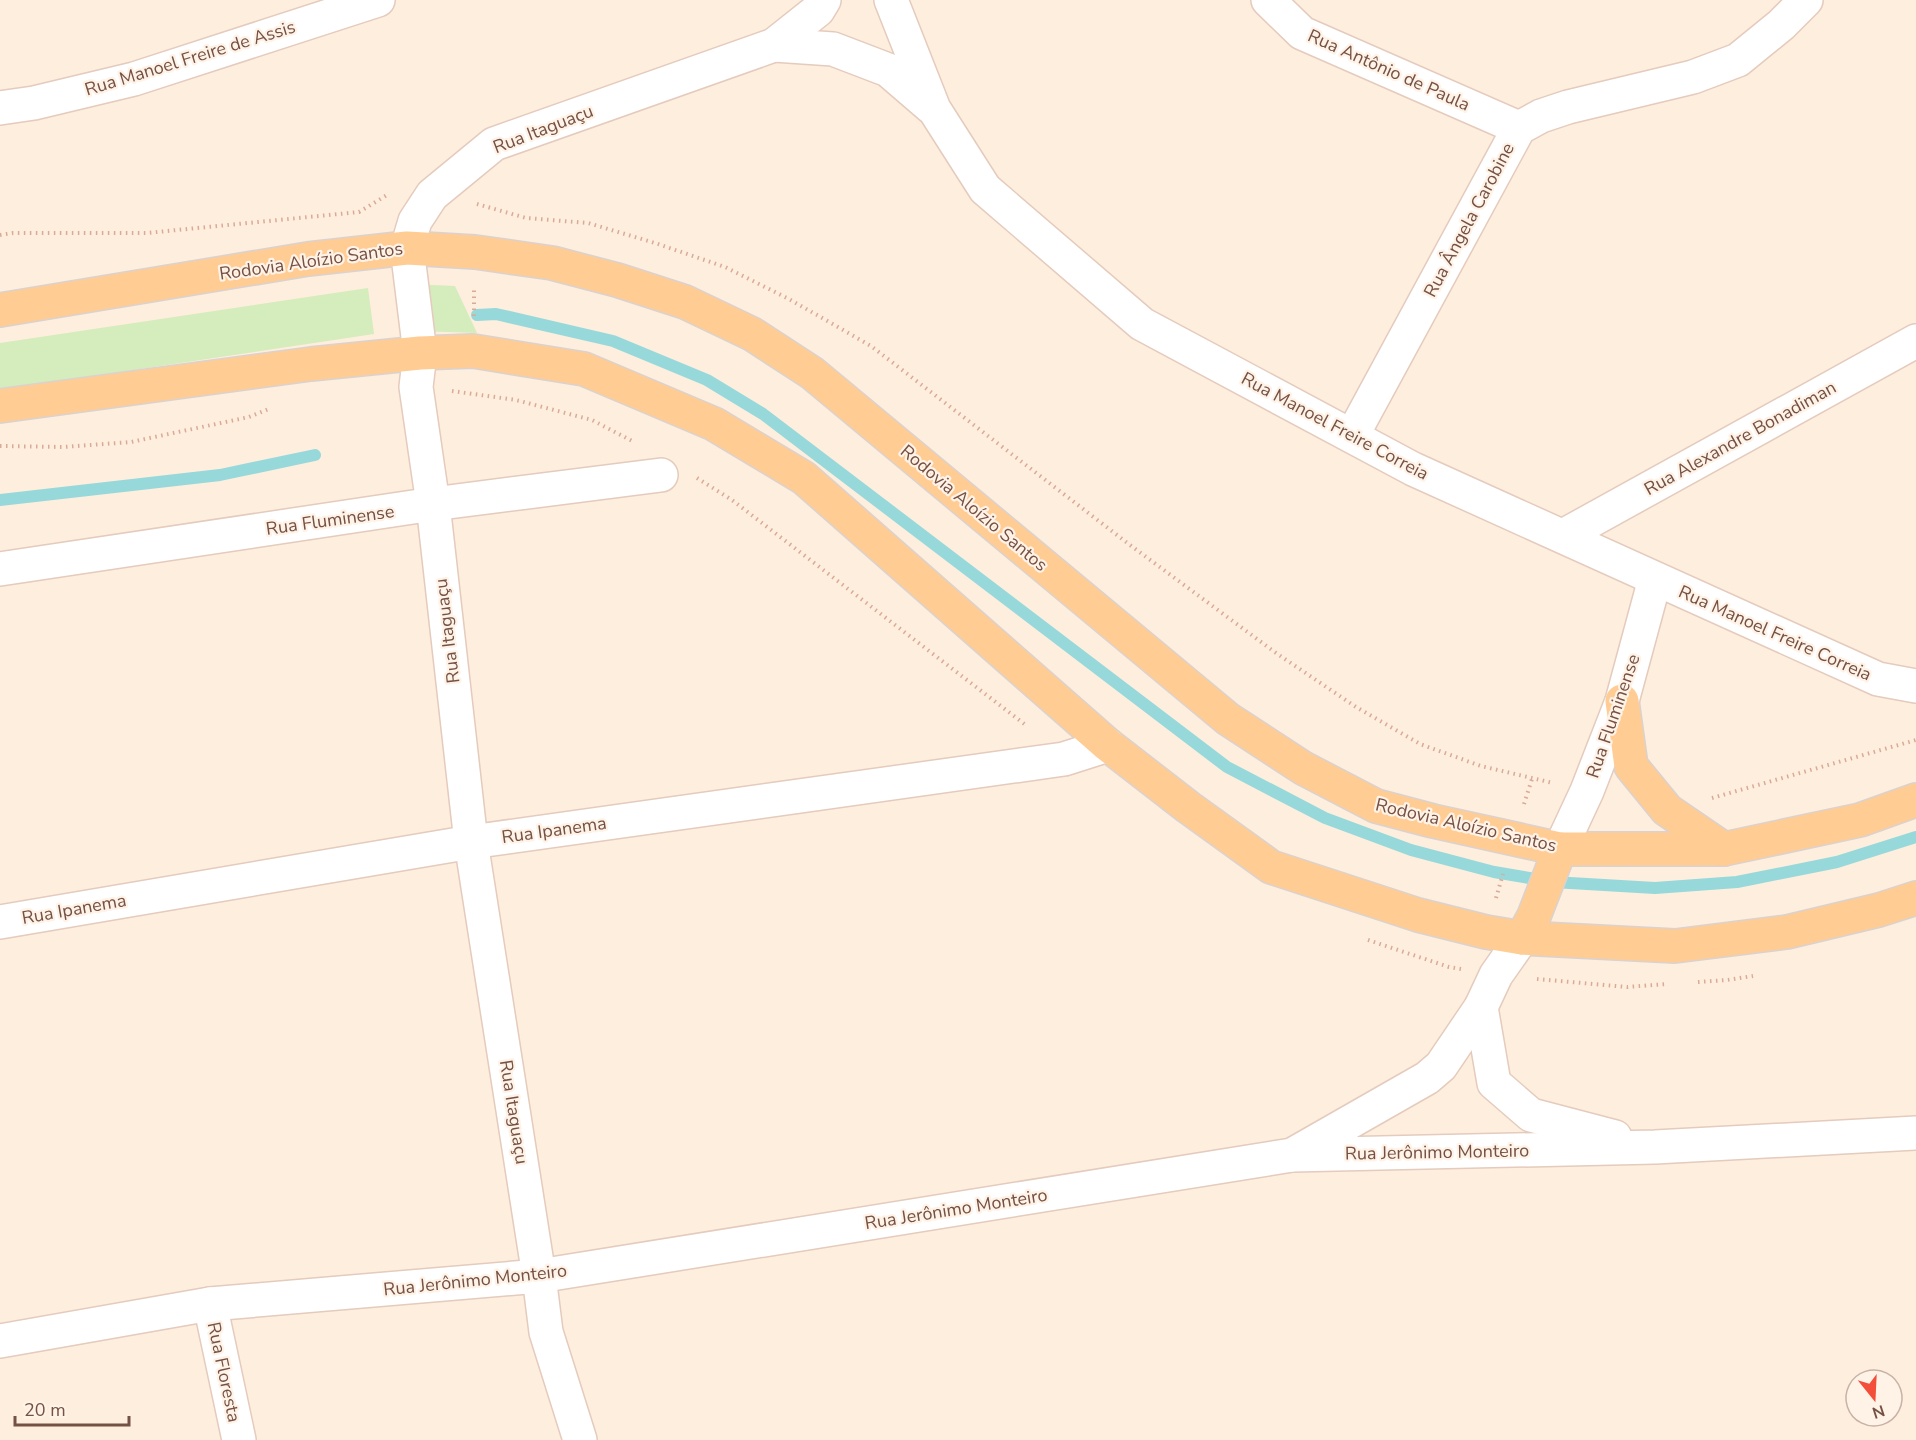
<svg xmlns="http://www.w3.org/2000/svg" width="1916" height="1440" font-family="'Nunito Sans',sans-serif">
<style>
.green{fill:#d5ecbc}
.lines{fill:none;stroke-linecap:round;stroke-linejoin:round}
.stream{stroke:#97d8db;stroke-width:12}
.minor-casing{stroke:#e4cbbd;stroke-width:36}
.tertiary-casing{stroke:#e4cbbd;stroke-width:36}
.primary-casing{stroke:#dbd2cf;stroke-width:36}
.path{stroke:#daaa97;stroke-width:4;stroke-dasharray:1.5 4.5;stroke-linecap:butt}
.minor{stroke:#fff;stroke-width:33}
.tertiary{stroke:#fff;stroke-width:33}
.primary{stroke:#ffcc94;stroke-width:33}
.labels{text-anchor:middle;stroke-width:4.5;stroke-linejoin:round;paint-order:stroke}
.street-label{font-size:18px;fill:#755145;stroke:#fff2e6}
</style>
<rect width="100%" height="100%" fill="#feeede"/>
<g class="green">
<polygon points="410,284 455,286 477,333 419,331"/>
<polygon points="368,288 374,334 0,390 0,343"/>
</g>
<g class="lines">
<g class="stream">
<polyline points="477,315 496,314 613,341 707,380 763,414 1227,767 1325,818 1411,850 1494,872 1553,882 1655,888 1737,882 1837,862 1916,837"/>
<polyline points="0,500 220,475 315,455"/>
</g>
<g class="minor-casing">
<g id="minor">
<polyline points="1268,0 1302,33 1519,128"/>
<polyline points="0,108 34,103 134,79 378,0"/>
<polyline points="1352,436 1519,128 1541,116 1568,107 1693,77 1738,60 1781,25 1806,0"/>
<polyline points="1563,536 1916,341"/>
<polyline points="0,569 433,504 661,475"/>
<polyline points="0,922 471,842 1064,759 1108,745"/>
<polyline points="1481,1007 1494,1083 1531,1115 1615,1137"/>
<polyline points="1292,1155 1655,1147 1916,1133"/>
<polyline points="210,1304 239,1440"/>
<polyline points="0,1341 210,1304 539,1276 546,1332 580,1440"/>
</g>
</g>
<g class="tertiary-casing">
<g id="tertiary">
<polyline points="824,0 818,10 774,45 494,144 432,195 415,221 407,248 420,353 416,387 433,504 471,842 539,1276 1292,1155 1427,1078 1441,1066 1481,1007 1496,975 1522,938"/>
<polyline points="891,0 934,109 985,189 1142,324 1413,469 1878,679 1916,686"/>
<polyline points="774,45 833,49 888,70 931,107"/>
<polyline points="1560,849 1587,791 1622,701 1655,579"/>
</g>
</g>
<g class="primary-casing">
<g id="primary">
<polyline points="0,310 308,259 407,248 475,252 552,263 617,280 685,302 752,334 812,373 1228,719 1303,768 1376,806 1433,821 1560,849 1724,849 1860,820 1916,800"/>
<polyline points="0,406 311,364 420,353 473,351 584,369 714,424 804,478 1108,745 1188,807 1271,867 1418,915 1486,932 1522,938 1675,946 1787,932 1879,910 1916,898"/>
<polyline points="1622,701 1631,766 1667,810 1724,849"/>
<polyline points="1522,938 1534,916 1560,849"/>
</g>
</g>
<g class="path">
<polyline points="477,204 526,218 588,223 655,243 725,267 789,299 871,346 1130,545 1276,653 1356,707 1420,744 1481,766 1553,783"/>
<polyline points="0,235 13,233 147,233 359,212 387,195"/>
<polyline points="474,316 474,288"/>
<polyline points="452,391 516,400 592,420 634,442"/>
<polyline points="0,446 63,447 131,442 249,417 271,408"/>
<polyline points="697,478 732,500 1027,726"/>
<polyline points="1712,798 1916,740"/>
<polyline points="1524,804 1532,779"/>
<polyline points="1496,898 1503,874"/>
<polyline points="1368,940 1449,967 1461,969"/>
<polyline points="1537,979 1627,987 1667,984"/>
<polyline points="1698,982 1727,980 1753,976"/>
</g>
<use href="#minor" class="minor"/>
<use href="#tertiary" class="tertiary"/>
<use href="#primary" class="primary"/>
</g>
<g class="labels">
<g class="street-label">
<text transform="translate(190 58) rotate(-17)" y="6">Rua Manoel Freire de Assis</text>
<text transform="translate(1389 70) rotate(24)" y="6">Rua Antônio de Paula</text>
<text transform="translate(543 129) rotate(-21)" y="6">Rua Itaguaçu</text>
<text transform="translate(1469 220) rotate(-62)" y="6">Rua Ângela Carobine</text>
<text transform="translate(311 261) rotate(-8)" y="6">Rodovia Aloízio Santos</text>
<text transform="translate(1335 426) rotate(28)" y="6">Rua Manoel Freire Correia</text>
<text transform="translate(1740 438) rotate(-29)" y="6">Rua Alexandre Bonadiman</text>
<text transform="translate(974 508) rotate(40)" y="6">Rodovia Aloízio Santos</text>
<text transform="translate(330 520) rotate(-8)" y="6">Rua Fluminense</text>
<text transform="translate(447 631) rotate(-97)" y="6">Rua Itaguaçu</text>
<text transform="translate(1775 633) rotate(24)" y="6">Rua Manoel Freire Correia</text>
<text transform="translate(1613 716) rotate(-71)" y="6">Rua Fluminense</text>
<text transform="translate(1466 825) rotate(13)" y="6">Rodovia Aloízio Santos</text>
<text transform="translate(554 830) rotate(-8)" y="6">Rua Ipanema</text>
<text transform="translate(74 909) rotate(-10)" y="6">Rua Ipanema</text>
<text transform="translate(514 1112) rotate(81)" y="6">Rua Itaguaçu</text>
<text transform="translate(1437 1152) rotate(-1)" y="6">Rua Jerônimo Monteiro</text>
<text transform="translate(956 1209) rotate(-9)" y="6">Rua Jerônimo Monteiro</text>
<text transform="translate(475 1280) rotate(-6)" y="6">Rua Jerônimo Monteiro</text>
<text transform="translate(224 1372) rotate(78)" y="6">Rua Floresta</text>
</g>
</g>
<g transform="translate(1874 1398) rotate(162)"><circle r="28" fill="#fff2e6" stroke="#c8b2a6" stroke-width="1.5"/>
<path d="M0-4.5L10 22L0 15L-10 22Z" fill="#f24e39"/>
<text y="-9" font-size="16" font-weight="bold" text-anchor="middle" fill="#755145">N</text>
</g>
<path d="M15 1416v9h114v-9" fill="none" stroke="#755145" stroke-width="3"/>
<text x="24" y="1416" font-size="18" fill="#755145" stroke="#fff2e6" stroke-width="4.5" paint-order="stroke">20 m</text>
</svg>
